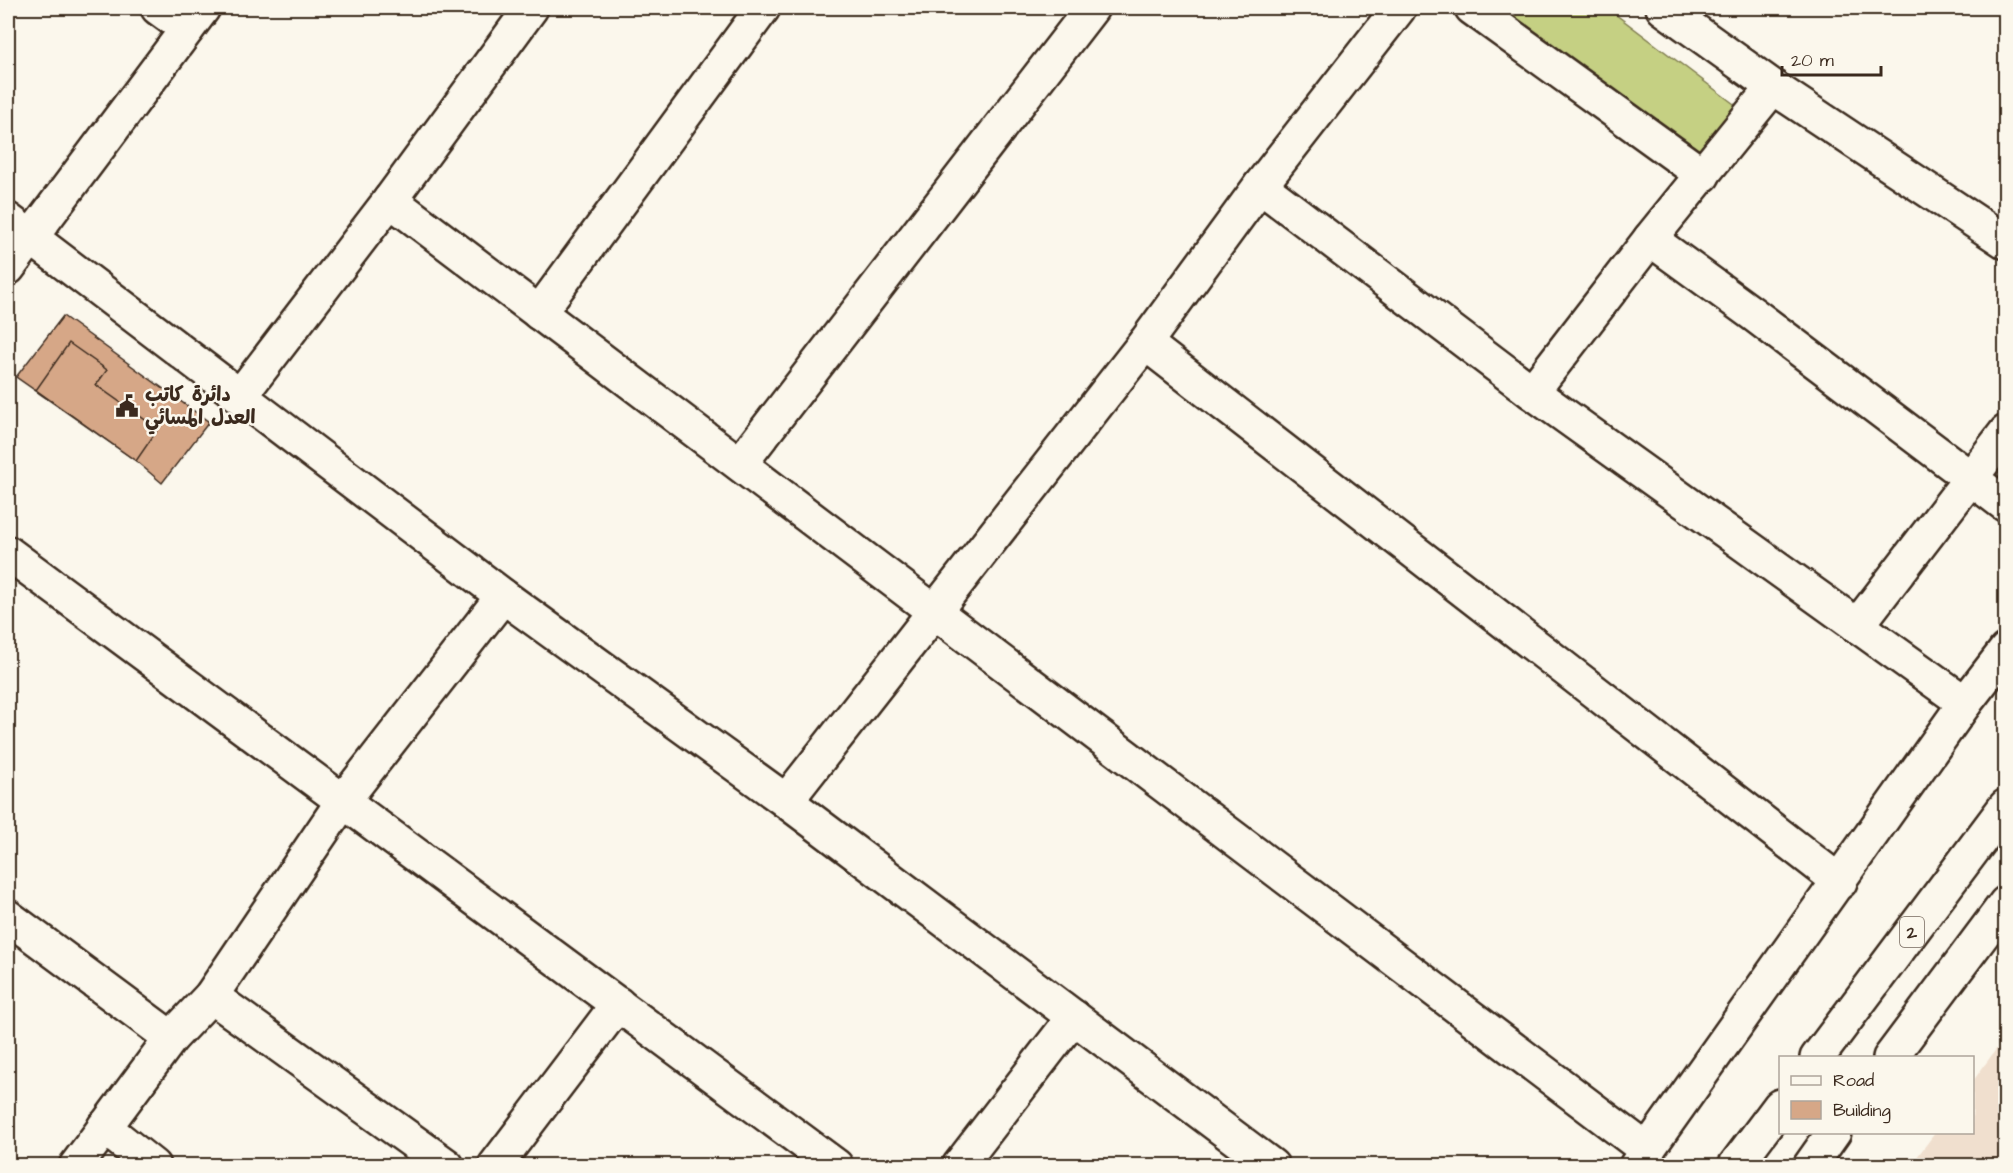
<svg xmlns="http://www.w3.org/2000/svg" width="2013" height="1173" font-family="'Architects Daughter','Playpen Sans Arabic',sans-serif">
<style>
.built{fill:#f0dfce}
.garden{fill:#c5d083;stroke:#807d50;stroke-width:1.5}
.building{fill:#d6a787;stroke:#3b2a1e;stroke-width:1.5}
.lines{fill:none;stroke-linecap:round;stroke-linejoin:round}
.minor-casing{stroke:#3b2a1e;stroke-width:38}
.secondary-casing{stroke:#3b2a1e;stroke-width:38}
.trunk-casing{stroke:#3b2a1e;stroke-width:38}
.minor{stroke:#fbf7ec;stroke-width:33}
.secondary{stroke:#fbf7ec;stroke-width:33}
.trunk{stroke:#fbf7ec;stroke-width:33}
.labels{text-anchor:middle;stroke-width:5;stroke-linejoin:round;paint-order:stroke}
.shield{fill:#fbf7ec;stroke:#75685c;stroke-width:1.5}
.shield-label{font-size:18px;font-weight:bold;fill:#3b2a1e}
.poi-label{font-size:20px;font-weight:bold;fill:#3b2a1e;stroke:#fbf7ec;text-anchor:start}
</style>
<rect width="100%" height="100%" fill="#fbf7ec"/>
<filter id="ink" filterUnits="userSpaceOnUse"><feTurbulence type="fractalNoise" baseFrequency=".0167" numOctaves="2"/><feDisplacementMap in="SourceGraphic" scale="12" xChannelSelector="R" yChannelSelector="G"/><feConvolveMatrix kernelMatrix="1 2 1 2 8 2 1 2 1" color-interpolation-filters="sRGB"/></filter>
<g filter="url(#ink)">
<polygon class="built" points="2005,1037 2005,1165 1911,1165 1935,1133 1972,1132 1973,1081"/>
<polygon class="garden" points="1498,8 1607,8 1734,104 1733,115 1703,152 1693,156"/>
<g class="building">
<polygon points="63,316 209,422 162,483 136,461 16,377"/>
<polygon points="69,343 107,370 96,385 158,429 136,461 36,390"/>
</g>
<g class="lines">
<g class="minor-casing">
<g id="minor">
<polyline points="158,8 187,29"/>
<polyline points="1472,8 1703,175"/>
<polyline points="1663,8 1773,87 2006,242"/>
<polyline points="1260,186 1532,392 1965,703"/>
<polyline points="390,200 1648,1151"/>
<polyline points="8,220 503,596 786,801 1272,1166"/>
<polyline points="1650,239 1753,314 2006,505"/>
<polyline points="8,268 203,8"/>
<polyline points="539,313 763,8"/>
<polyline points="1145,343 1840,882"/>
<polyline points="1532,392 1650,239 1773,87"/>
<polyline points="240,396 390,200 531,8"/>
<polyline points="740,464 1092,8"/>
<polyline points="8,553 836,1166"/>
<polyline points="1857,626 2006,432"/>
<polyline points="786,801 1145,343 1260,186 1399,8"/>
<polyline points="8,917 171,1038"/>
<polyline points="211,996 447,1166"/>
<polyline points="104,1127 153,1166"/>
<polyline points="76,1166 171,1038 211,996 343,801 503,596"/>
<polyline points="495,1166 618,1004"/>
<polyline points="959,1166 1074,1017"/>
</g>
</g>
<g class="secondary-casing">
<polyline id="secondary" points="1636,1166 1965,703 2006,650"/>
</g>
<g class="trunk-casing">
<g id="trunk">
<polyline points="1817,1058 2006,806"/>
<polyline points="1890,1058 2006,903"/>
<polyline points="1735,1166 1780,1106"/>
<polyline points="1810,1166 1834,1132"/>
</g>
</g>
<use href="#minor" class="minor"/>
<use href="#secondary" class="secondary"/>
<use href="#trunk" class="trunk"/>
</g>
</g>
<defs>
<g id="civic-bare" transform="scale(1.8)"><path d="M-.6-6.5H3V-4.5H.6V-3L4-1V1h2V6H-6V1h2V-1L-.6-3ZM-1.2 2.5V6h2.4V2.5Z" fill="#3b2a1e" stroke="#fbf7ec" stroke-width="2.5" paint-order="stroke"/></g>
</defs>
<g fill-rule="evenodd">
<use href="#civic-bare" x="127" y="406"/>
</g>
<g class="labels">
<rect class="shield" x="1900" y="917" width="24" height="30" rx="4.5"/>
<g class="shield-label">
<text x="1912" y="938">2</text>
</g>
<g class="poi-label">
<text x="145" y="401">دائرة كاتب<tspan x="145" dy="23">العدل المسائي</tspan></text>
</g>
</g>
<rect width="2013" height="1173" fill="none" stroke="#fbf7ec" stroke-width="30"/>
<rect x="15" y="15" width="1983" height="1143" fill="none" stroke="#3b2a1e" stroke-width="2" filter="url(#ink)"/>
<rect x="1779" y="1056" width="195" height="78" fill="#fbf7ec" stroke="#aea59a" stroke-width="1.5"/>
<rect x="1791" y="1076" width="30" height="9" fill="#fbf7ec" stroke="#aea59a" stroke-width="1.5"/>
<text x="1833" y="1086" font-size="18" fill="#3b2a1e">Road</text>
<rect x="1791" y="1101" width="30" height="18" fill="#d6a787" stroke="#aea59a" stroke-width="1.5"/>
<text x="1833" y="1116" font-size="18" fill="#3b2a1e">Building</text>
<path d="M1782 66v9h99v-9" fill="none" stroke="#3b2a1e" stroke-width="3"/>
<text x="1791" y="66" font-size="18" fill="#3b2a1e" stroke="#fbf7ec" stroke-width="4.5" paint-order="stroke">20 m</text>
</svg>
